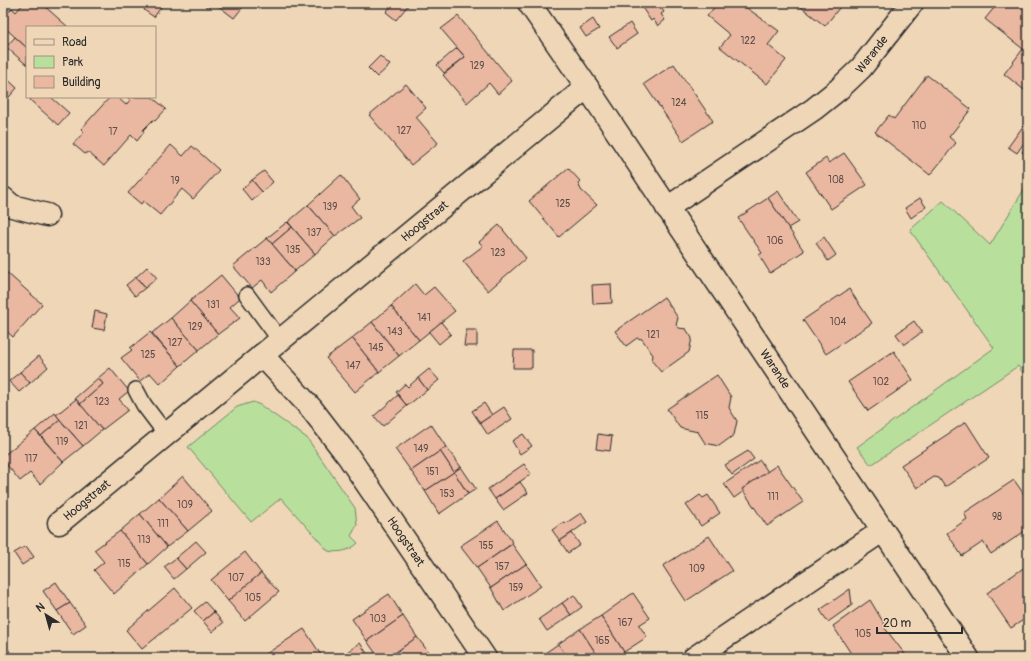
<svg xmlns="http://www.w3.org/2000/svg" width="1031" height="661" font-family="Pangolin,sans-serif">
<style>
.green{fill:#b8e09c;stroke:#728664}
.building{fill:#eab7a1;stroke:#2b2b2b}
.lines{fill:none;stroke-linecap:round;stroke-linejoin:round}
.lane-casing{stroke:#2b2b2b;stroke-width:18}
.street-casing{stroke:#2b2b2b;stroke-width:25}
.lane{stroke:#efd6b7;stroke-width:15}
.street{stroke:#efd6b7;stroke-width:22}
.labels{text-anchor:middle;stroke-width:4;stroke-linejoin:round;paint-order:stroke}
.number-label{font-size:10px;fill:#5b4e48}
.street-label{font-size:12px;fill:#2b2b2b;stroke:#efd6b7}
</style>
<rect width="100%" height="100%" fill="#efd6b7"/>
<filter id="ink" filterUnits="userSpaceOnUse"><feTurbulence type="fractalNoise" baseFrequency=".025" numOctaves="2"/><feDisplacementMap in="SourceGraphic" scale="8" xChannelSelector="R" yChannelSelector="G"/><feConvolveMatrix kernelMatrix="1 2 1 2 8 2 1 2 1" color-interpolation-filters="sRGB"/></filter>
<g filter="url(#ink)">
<g class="green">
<polygon points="1028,183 1028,380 1018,366 871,465 857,447 994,348 910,230 943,201 990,245"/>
<path d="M253 402 260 405 307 438 355 508 357 525 351 536 358 543C350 551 339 553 328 551L281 498 251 522 188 447 237 407Z"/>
</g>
<g class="building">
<polygon points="24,3 41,3 68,27 27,27 27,48 3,26 3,18 12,8 16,12"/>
<polygon points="148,3 164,3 154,17 144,10"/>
<polygon points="201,3 213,3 208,8"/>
<polygon points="218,3 246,3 234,18 217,5"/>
<polygon points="394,3 410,3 396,20 386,12"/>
<polygon points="639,3 658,3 664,12 661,14 665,20 658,26 653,19 651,21"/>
<polygon points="718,3 740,3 779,31 768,45 786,60 767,84 720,47 730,35 707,16"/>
<polygon points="796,3 843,3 825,26"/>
<polygon points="998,3 1028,3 1028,93 1004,74 1023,49 985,19"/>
<polygon points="458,16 512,81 498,94 489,83 467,103 443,75 465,57 441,29"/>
<polygon points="593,19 599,29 586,37 580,28"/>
<polygon points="630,23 637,34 617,48 609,37"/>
<polygon points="15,37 27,48 27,65 6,47"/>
<polygon points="457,48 465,57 444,73 437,65"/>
<polygon points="380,56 390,65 377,77 368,68"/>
<polygon points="674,64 713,121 683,141 644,84"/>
<polygon points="3,75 17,88 3,104"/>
<polygon points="927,75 971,109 949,137 956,143 930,175 875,132 889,115 894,119"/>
<polygon points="406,84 426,108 416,117 438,143 411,165 369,115"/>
<polygon points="33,97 51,97 69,113 58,125 30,100"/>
<polygon points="110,97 117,97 126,105 130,100 128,98 130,97 152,97 166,109 155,121 153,120 143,130 144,132 137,141 131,135 104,166 88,152 85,154 73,144 84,132 81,129"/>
<polygon points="1024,125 1028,127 1028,137 1017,153 1008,147"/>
<polygon points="1028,144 1028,157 1022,152"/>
<polygon points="171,145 183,156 192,146 219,170 193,199 182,189 160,215 143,201 141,204 128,193"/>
<polygon points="844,153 867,185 831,209 806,172 826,158 829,163"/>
<polygon points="568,168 580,181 578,183 581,190 597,205 559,237 529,201"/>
<polygon points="264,171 273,182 262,192 252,180"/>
<polygon points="341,175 360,199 351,206 360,218 335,236 308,205"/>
<polygon points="252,180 262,192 252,201 242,189"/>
<polygon points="778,191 798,222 788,228 768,198"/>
<polygon points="768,198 804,251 770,273 759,255 762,253 738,218"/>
<polygon points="920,198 926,207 911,218 905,208"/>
<polygon points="308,205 335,236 315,254 288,222"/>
<polygon points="287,222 292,227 272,244 267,238"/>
<polygon points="499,225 526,258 488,291 463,261 483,246 479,242"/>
<polygon points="292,227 315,254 295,271 272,244"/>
<polygon points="824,237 836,255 828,261 816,243"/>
<polygon points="267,238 295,271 271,292 262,280 252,288 233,266"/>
<polygon points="147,267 157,278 145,288 136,277"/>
<polygon points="5,271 42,304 13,337 3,328 3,273"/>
<polygon points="221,275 240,298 230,307 240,318 218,334 190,301"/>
<polygon points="136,277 145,288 135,296 126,285"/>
<polygon points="415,284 424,295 434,287 455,311 419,340 391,306"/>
<polygon points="611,284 612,303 593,304 592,285"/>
<polygon points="849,289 872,323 826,354 803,320"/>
<polygon points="664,297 678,318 676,325 679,328 686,329 692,338 689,352 661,372 652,361 653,355 642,339 637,338 626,346 615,331"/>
<polygon points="190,301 218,334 199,350 171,318"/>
<polygon points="391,306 419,340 399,356 372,322"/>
<polygon points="95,311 107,314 104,330 92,328"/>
<polygon points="171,318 199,350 180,366 152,333"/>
<polygon points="914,321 922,332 904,345 896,334"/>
<polygon points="372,322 399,356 379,372 352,338"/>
<polygon points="441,322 451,334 439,344 429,332"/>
<polygon points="466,330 477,330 477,346 464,346"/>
<polygon points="150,332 180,366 160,384 150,373 140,381 121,358 132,350 130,348"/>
<polygon points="352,338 379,372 355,392 326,358"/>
<polygon points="514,350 532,350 532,368 513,368"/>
<polygon points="894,351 913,380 868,411 848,382"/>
<polygon points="39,356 48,367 30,383 20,372"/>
<polygon points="110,368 129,391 119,399 128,410 102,430 80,404 103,384 98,378"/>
<polygon points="429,369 439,380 427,390 418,378"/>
<polygon points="20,372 30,383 19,392 9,381"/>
<polygon points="717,375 731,397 729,408 737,421 734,435 719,446 705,443 698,432 680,428 667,409"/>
<polygon points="98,378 103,384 80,404 75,398"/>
<polygon points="418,378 427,390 407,406 396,392 405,384 408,387"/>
<polygon points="398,395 407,406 383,426 374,416"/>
<polygon points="76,399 102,430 83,446 56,415"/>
<polygon points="484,403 492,415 480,423 472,411"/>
<polygon points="504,407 512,419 488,435 480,423"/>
<polygon points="55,413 60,420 41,436 35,430"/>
<polygon points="60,420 83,446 63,462 41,436"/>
<polygon points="966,422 989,458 945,487 939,478 934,477 917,488 901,465"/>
<polygon points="431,424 446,447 411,471 395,449"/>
<polygon points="35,430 63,462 40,484 30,473 20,481 3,460 3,456"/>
<polygon points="523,434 532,446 520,454 512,441"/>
<polygon points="598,434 612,436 610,451 596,449"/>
<polygon points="446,447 461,467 454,472 440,451"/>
<polygon points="440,451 454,472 425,491 411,471"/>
<polygon points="748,451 754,459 732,475 725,465"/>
<polygon points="760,460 768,472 742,489 744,491 734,498 724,484"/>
<polygon points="524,464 531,474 495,499 488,489"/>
<polygon points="777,465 803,502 767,526 742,489"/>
<polygon points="461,467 476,489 468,494 454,472"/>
<polygon points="454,472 468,494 439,514 425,491"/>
<polygon points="183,476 212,511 188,531 159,498"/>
<polygon points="1014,480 1028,500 1028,529 991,554 983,542 962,556 947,533 967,519 964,513"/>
<polygon points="520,482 528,493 503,510 495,499"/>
<polygon points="700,495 703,498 708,495 720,513 701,526 686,505"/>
<polygon points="159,498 188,531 167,547 140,514"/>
<polygon points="581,513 587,522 560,541 552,530 564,522 566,523"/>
<polygon points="140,514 167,547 148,564 120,531"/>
<polygon points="498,521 513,543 477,568 460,546"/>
<polygon points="120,531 148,564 114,594 94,570 104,562 94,550"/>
<polygon points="572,533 580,545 568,553 560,541"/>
<polygon points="709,536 732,571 686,601 663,566"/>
<polygon points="196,541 206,552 186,569 176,558"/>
<polygon points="512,544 526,564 491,588 477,568"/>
<polygon points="26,546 34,557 22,565 14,553"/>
<polygon points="245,552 261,573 228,601 211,580"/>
<polygon points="176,558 186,569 174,579 164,567"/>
<polygon points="526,564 541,586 504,611 491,588"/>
<polygon points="1028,565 1028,617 1011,628 987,593"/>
<polygon points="261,573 279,592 245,621 228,601"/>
<polygon points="56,582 70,603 57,611 43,591"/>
<polygon points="175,588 192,608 142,649 126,630"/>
<polygon points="850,589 852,605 828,622 820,610"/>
<polygon points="633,593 650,618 639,625 647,637 624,652 601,616"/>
<polygon points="389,594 403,616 367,641 352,619"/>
<polygon points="574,595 582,607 571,615 562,603"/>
<polygon points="870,600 885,625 884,627 908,658 854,658 833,626"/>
<polygon points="205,602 214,612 203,621 194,611"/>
<polygon points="70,603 86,625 73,634 57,611"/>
<polygon points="562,603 571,615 547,631 539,619"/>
<polygon points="214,612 223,623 212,632 203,621"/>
<polygon points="403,616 417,637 388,658 379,658 367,641"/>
<polygon points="601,616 624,652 614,658 599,658 580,629"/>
<polygon points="304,629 323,658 260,658"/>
<polygon points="580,629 599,658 568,658 558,644"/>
<polygon points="417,637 433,658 388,658"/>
<polygon points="360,643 370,658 351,658 347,652"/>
<polygon points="558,644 568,658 538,658"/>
<polygon points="6,646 14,658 3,657 3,648"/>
<polygon points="114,652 118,658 106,658"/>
</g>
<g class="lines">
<g class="lane-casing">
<g id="lane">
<polyline points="247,295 280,340"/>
<polyline points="136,390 144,405 166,434"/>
</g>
</g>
<g class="street-casing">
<g id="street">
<path id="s1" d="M529 3 587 87 968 658"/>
<polyline points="3,198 12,206 47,215"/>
<path id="s2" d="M667 208 814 109 839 89 861 68 912 3"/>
<path id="s3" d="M262 355 311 408 348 456 485 658"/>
<path id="s4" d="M59 523 587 87"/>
<polyline points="694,658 882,531"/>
</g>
</g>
<use href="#lane" class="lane"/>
<use href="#street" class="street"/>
</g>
</g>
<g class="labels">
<g class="number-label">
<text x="748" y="44">122</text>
<text x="477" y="69">129</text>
<text x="679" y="106">124</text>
<text x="919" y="129">110</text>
<text x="404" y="134">127</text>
<text x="113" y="135">17</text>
<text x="836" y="183">108</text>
<text x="175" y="184">19</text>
<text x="563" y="207">125</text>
<text x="330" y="210">139</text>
<text x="314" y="236">137</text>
<text x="775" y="244">106</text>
<text x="293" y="253">135</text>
<text x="498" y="256">123</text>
<text x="263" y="265">133</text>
<text x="213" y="308">131</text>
<text x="424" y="321">141</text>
<text x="838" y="325">104</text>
<text x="195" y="330">129</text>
<text x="395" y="335">143</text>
<text x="653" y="338">121</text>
<text x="175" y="346">127</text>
<text x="376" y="351">145</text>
<text x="148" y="358">125</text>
<text x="353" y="369">147</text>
<text x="881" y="385">102</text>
<text x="102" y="405">123</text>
<text x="702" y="419">115</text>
<text x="81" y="429">121</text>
<text x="62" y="445">119</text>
<text x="421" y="452">149</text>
<text x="31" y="462">117</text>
<text x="432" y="475">151</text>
<text x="447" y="497">153</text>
<text x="773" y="500">111</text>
<text x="185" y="508">109</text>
<text x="997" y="520">98</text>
<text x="163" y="527">111</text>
<text x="144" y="543">113</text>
<text x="486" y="549">155</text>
<text x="124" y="567">115</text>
<text x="502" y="570">157</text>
<text x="697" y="572">109</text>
<text x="236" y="581">107</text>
<text x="516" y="591">159</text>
<text x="253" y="601">105</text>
<text x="378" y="622">103</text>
<text x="625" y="626">167</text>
<text x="863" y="637">105</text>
<text x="602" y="644">165</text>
</g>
<g class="street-label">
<text dy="4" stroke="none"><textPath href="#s2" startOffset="257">Warande</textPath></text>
<text dy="4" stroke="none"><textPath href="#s4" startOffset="474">Hoogstraat</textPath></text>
<text dy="4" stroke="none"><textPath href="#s1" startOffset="441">Warande</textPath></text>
<text dy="4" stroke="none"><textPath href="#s4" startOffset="36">Hoogstraat</textPath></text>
<text dy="4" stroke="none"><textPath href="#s3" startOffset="236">Hoogstraat</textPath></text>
</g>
</g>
<rect width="1031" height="661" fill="none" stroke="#efd6b7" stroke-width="16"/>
<rect x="8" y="8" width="1015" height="645" fill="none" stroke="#2b2b2b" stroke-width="1.5" filter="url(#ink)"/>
<rect x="26" y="26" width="130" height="72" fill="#efd6b7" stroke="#a1927f"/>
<rect x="34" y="39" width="20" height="6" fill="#efd6b7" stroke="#a1927f"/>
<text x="62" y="46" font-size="12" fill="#2b2b2b">Road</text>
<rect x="34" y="56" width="20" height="12" fill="#b8e09c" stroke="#a1927f"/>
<text x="62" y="66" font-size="12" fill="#2b2b2b">Park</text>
<rect x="34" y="76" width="20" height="12" fill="#eab7a1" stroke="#a1927f"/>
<text x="62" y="86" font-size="12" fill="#2b2b2b">Building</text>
<g transform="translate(46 615) rotate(323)" stroke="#efd6b7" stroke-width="3" paint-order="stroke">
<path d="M0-3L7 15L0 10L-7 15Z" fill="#2b2b2b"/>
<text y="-6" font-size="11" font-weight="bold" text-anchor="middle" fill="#2b2b2b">N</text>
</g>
<path d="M877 627v6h85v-6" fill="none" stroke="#2b2b2b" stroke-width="2"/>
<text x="883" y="627" font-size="12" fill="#2b2b2b" stroke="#efd6b7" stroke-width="3" paint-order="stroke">20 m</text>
</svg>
